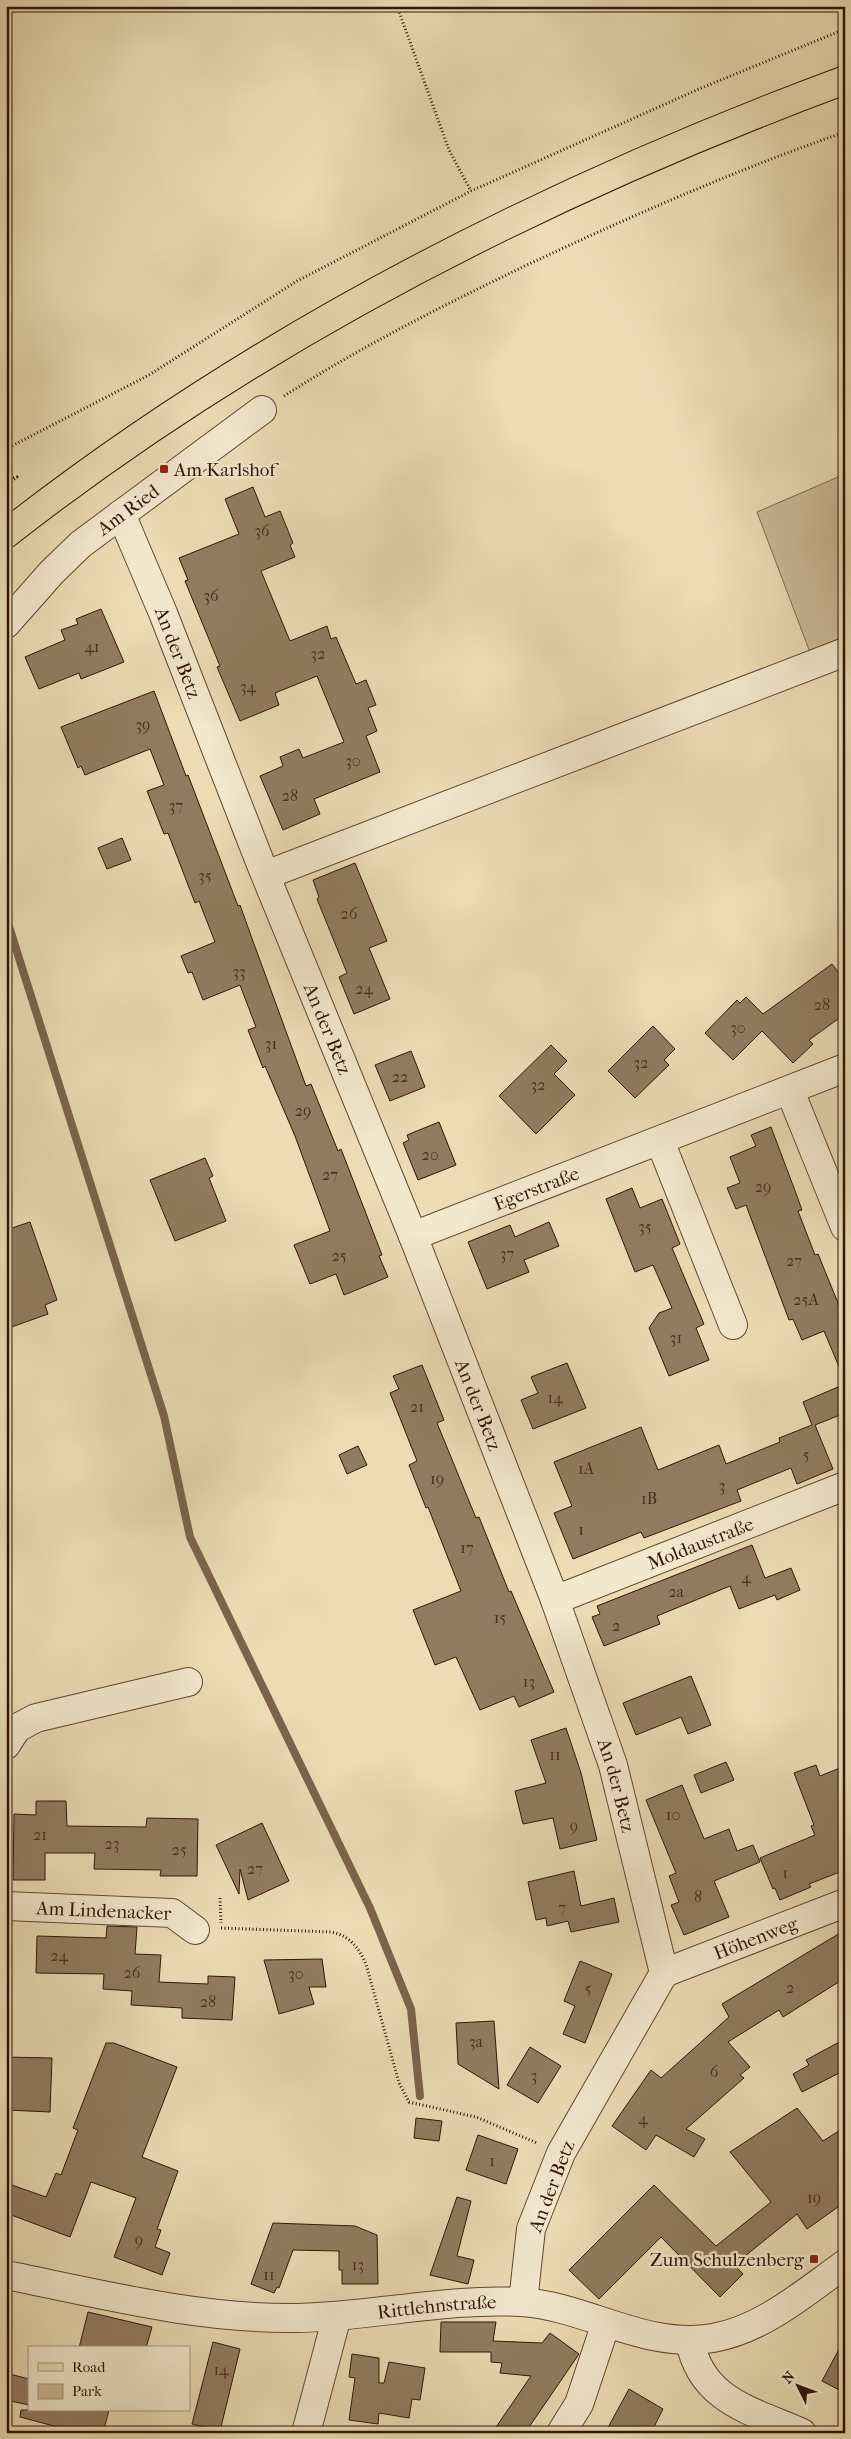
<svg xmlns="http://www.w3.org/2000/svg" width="851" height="2439" font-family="'IM FELL French Canon',serif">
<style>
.green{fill:#ccba97;stroke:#7f6750}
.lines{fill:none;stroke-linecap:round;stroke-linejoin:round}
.stream{stroke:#7b634c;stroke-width:8}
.building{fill:#927c61;stroke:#321408}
.minor-casing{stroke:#604633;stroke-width:30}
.major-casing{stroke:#321408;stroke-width:30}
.path{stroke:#321408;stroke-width:3;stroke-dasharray:1 2.5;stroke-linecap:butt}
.minor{stroke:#f2e8ce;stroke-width:28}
.major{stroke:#ebdcb4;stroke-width:28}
.poi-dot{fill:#8f2418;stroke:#f2e8ce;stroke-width:2}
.labels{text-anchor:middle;stroke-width:4.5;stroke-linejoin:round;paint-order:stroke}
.number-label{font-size:16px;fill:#4a2e1e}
.poi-label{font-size:19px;fill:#321408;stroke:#f2e8ce;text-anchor:start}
.street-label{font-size:19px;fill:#321408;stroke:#f2e8ce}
</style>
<rect width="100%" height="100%" fill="#ebdcb4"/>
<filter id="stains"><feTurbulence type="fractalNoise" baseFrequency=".004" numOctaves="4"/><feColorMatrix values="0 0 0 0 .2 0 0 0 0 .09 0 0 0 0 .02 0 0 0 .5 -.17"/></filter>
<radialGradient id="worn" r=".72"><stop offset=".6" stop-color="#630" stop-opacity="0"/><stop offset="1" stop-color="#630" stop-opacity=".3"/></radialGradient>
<polygon class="green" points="845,474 845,642 811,655 757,512"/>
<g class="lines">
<polyline class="stream" points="6,917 164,1416 190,1537 370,1908 411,2009 420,2096"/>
</g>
<g class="building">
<polygon points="253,487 265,517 280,511 293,543 290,545 295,557 261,571 290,641 327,626 331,639 336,637 356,684 366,680 376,705 368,708 377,731 366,736 380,772 314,799 320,814 283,830 260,776 283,766 280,757 299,749 303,758 344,742 317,676 275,693 279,705 240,721 217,667 220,666 185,581 188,580 179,558 239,534 225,499"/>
<polygon points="101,609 124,662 81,679 79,673 39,689 25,657 65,640 61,630 78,624 76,619"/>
<polygon points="154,691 186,776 188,775 238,906 240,905 250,933 306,1086 311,1084 338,1151 341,1149 382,1255 379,1256 388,1277 344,1295 336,1274 310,1284 294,1245 330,1231 295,1136 265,1066 263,1068 248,1030 256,1027 240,985 203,1000 192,972 188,973 181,956 215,942 199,901 195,903 168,833 164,834 147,791 164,785 150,749 85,775 81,766 78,768 61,727"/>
<polygon points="122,838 131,860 107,869 98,848"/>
<polygon points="355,863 387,941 369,948 390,999 354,1014 339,977 347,973 317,899 319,897 313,880"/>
<polygon points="832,964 845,981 845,1014 809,1040 813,1044 793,1063 762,1031 733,1060 705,1033 737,1000 740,1003 746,997 763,1014"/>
<polygon points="653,1026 675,1049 664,1060 669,1065 635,1098 608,1071"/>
<polygon points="551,1045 567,1061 554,1074 575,1095 536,1134 499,1096"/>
<polygon points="411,1051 425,1087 390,1101 375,1065"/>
<polygon points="439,1122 456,1165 418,1180 403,1143 409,1140 407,1135"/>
<polygon points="771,1127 797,1196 802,1210 798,1211 815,1255 818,1254 845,1320 845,1381 824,1331 802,1340 793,1319 789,1320 746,1205 736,1209 727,1188 740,1183 730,1157 756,1146 751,1135"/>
<polygon points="205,1158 213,1176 209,1178 226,1221 175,1241 150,1180"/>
<polygon points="632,1188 640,1208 662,1199 680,1244 672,1248 704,1324 696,1328 709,1360 669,1376 649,1328 659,1313 672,1308 653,1265 635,1272 606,1199"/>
<polygon points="30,1222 57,1300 45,1305 48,1314 6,1329 6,1230"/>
<polygon points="549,1222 559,1246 524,1260 529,1272 487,1289 468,1242 510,1225 515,1237"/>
<polygon points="567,1363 586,1408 533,1429 521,1400 538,1393 531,1377"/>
<polygon points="422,1365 444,1420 437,1423 476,1518 479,1517 509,1592 511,1591 554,1692 519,1707 514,1696 480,1710 456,1657 435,1665 413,1610 461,1591 428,1507 426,1508 409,1465 417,1461 390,1393 399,1389 393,1376"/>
<polygon points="845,1384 845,1413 815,1425 833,1469 797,1484 791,1468 737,1490 741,1501 644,1538 641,1532 573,1559 554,1513 572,1506 554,1462 641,1427 658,1470 719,1445 726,1464 780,1442 779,1438 812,1425 803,1402"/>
<polygon points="358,1446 367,1465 347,1474 339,1455"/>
<polygon points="752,1545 765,1578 791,1568 800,1590 777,1600 775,1595 739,1609 730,1586 657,1616 660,1624 604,1646 592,1617 600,1614 597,1606"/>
<polygon points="691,1676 711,1725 688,1734 681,1717 636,1735 623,1703"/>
<polygon points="566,1728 581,1773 597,1840 560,1849 553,1818 523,1824 515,1791 546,1783 531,1740"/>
<polygon points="726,1762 734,1780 701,1793 694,1775"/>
<polygon points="816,1765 820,1776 845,1766 845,1870 809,1884 811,1887 780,1900 775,1888 773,1889 760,1858 815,1835 811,1826 814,1825 794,1773"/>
<polygon points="682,1785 704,1839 729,1829 737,1851 753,1845 760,1862 714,1881 729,1917 684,1935 671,1905 679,1902 669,1876 676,1873 646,1800"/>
<polygon points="36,1801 66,1801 67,1826 146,1827 147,1818 198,1819 197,1876 160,1876 161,1870 94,1869 95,1853 45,1853 45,1880 13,1880 14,1814 36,1815"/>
<polygon points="262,1823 289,1881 248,1900 240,1869 239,1894 216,1845"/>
<polygon points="574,1871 581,1906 614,1898 619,1922 571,1932 568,1921 547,1926 546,1918 536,1920 528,1882"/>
<polygon points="107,1926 137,1927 135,1954 161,1955 159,1982 208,1984 208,1976 235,1977 232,2020 182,2018 182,2008 131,2005 132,1991 103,1989 104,1974 36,1973 37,1936 106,1938"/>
<polygon points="845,1930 845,1978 783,2017 779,2010 728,2042 750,2067 740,2075 744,2078 686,2129 705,2139 694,2157 656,2135 646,2150 612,2126 651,2070 661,2078 729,2017 722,2004"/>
<polygon points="322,1959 326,1987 309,1987 314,2004 279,2014 264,1960"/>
<polygon points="580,1961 612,1974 585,2043 563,2034 575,2006 564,2001"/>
<polygon points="494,2021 499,2089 458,2064 456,2023"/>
<polygon points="845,2039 845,2070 802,2092 793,2074 809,2065 806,2060"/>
<polygon points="106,2043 114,2043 177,2067 142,2157 178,2171 157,2229 161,2230 155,2247 170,2253 162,2275 114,2257 136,2198 91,2182 70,2237 6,2213 6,2183 46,2197 56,2173 61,2175 78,2130 73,2128"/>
<polygon points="530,2047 561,2066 538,2103 507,2085"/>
<polygon points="6,2057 52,2058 50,2112 6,2110"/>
<polygon points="797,2108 823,2141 845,2127 845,2202 807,2229 797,2214 734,2265 743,2274 720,2297 661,2237 599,2299 569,2270 654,2185 716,2246 771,2202 730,2152"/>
<polygon points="416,2118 442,2121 439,2141 414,2138"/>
<polygon points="478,2135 518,2149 506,2184 466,2170"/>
<polygon points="457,2197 471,2201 457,2256 474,2260 468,2284 430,2275"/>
<polygon points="273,2223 355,2226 377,2235 378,2284 342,2284 342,2270 339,2270 339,2251 293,2250 279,2288 277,2287 274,2293 251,2284"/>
<polygon points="88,2312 152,2327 146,2348 79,2348"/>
<polygon points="441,2322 496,2322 493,2341 542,2343 550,2333 579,2354 525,2433 492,2433 531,2376 500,2373 502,2363 491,2362 491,2352 440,2352"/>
<polygon points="845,2338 845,2393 822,2381"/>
<polygon points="213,2342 240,2349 220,2431 192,2424"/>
<polygon points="352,2354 379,2358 379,2383 384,2383 389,2362 425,2368 420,2400 412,2399 409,2418 379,2413 378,2424 349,2420 355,2378 349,2377"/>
<polygon points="6,2373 29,2379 29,2405 6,2400"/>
<polygon points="629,2389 663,2409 651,2433 605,2433"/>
<polygon points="21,2410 109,2410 103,2433 80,2433 20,2417"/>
</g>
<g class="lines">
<g class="minor-casing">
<g id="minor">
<path id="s1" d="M121 514 163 613 260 862 413 1236 555 1600 613 1765 664 1973 561 2153 531 2229 523 2302"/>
<path id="s2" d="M6 624 52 572 81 544 262 410"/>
<polyline points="266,875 845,652"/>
<polyline points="790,1091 845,1227"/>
<polyline points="660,1141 733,1325"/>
<path id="s3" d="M413 1236 845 1068"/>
<path id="s4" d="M555 1600 845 1486"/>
<polyline points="6,1745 17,1728 36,1718 188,1682"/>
<path id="s5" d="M6 1906 172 1913 195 1930"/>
<path id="s6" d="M664 1973 845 1903"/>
<path id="s7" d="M6 2275C101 2294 197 2319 295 2318 371 2317 445 2298 521 2302 586 2306 646 2350 713 2338 763 2329 804 2293 845 2264"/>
<path d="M690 2341C701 2401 753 2411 802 2433"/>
<polyline points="306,2433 337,2316"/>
<polyline points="561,2433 579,2404 606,2323"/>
</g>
</g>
<g class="major-casing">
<path id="major" d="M6 534C258 336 546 191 845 80"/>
</g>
<g class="path">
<polyline points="397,6 449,150 471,191"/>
<path d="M284 396C362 346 444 305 527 265 631 216 736 170 845 132"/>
<polyline points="6,449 149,375 297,281 471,191 699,89 845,29"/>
<polyline points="6,479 17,477 6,486"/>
<polyline points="220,1898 221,1923"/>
<path d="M221 1928 331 1932C349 1935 359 1948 366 1964L399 2083 409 2102 476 2117 537 2143"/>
</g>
<use href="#minor" class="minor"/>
<use href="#major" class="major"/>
</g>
<g class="poi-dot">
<rect x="159" y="464" width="10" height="10" rx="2.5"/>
<rect x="809" y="2254" width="10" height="10" rx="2.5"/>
</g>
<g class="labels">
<g class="number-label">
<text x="262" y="536">36</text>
<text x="211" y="601">36</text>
<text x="92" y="652">41</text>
<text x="318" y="659">32</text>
<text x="248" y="692">34</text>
<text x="143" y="730">39</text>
<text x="353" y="766">30</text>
<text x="290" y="801">28</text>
<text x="176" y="811">37</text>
<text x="205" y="881">35</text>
<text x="349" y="919">26</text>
<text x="239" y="977">33</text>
<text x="364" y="994">24</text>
<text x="822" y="1010">28</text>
<text x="738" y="1033">30</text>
<text x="271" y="1049">31</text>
<text x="641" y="1068">32</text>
<text x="400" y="1082">22</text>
<text x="538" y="1090">32</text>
<text x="303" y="1116">29</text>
<text x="430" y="1160">20</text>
<text x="330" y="1180">27</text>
<text x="763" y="1192">29</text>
<text x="645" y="1232">35</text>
<text x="507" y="1259">37</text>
<text x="339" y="1261">25</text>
<text x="794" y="1266">27</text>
<text x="806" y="1305">25A</text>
<text x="676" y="1343">31</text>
<text x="555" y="1403">14</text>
<text x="417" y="1412">21</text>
<text x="806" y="1460">5</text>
<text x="586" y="1474">1A</text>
<text x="437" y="1484">19</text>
<text x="722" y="1491">3</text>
<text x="649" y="1504">1B</text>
<text x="581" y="1535">1</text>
<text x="467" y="1553">17</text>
<text x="746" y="1583">4</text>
<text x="676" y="1597">2a</text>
<text x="500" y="1623">15</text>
<text x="616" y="1631">2</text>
<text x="529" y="1687">13</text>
<text x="555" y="1760">11</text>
<text x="673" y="1820">10</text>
<text x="574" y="1831">9</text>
<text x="40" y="1840">21</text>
<text x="112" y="1849">23</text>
<text x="179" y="1855">25</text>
<text x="255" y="1874">27</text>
<text x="785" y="1878">1</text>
<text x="698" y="1902">8</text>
<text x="562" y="1913">7</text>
<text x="59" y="1961">24</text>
<text x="132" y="1978">26</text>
<text x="296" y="1979">30</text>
<text x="790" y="1993">2</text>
<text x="588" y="1994">5</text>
<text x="208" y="2007">28</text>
<text x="476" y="2047">3a</text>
<text x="714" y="2077">6</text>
<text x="534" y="2081">3</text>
<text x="643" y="2124">4</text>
<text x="492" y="2166">1</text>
<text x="814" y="2203">19</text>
<text x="139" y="2245">9</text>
<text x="358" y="2270">13</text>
<text x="269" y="2280">11</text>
<text x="221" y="2375">14</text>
</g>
<g class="poi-label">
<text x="174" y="476">Am Karlshof</text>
<text x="804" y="2266" text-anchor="end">Zum Schulzenberg</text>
</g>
<g class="street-label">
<text dy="7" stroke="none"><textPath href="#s2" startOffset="168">Am Ried</textPath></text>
<text dy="7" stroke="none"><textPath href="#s1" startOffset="150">An der Betz</textPath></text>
<text dy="7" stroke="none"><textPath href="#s1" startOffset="555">An der Betz</textPath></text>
<text dy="7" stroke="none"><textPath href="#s3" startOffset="132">Egerstraße</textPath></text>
<text dy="7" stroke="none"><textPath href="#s1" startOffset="960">An der Betz</textPath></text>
<text dy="7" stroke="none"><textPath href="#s4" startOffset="156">Moldaustraße</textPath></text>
<text dy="7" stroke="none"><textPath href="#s1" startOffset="1365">An der Betz</textPath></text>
<text dy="7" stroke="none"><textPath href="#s5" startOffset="98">Am Lindenacker</textPath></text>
<text dy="7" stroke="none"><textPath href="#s6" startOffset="98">Höhenweg</textPath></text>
<text transform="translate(551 2186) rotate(-69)" y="7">An der Betz</text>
<text dy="7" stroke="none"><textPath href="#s7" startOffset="435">Rittlehnstraße</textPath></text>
</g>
</g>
<rect width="851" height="2439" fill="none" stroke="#ebdcb4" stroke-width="25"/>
<rect x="8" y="8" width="836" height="2424" fill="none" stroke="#321408" stroke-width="2.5"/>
<rect x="12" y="12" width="826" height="2414" fill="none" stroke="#321408"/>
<rect x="28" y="2346" width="162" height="65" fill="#f2e8ce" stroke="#a5937f"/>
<rect x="38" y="2363" width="25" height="8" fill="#ebdcb4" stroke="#a5937f"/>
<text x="72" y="2372" font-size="15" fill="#321408">Road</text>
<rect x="38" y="2384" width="25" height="15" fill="#ccba97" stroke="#a5937f"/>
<text x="72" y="2396" font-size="15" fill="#321408">Park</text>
<g transform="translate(798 2386) rotate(312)" stroke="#f2e8ce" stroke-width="4" paint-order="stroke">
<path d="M0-4L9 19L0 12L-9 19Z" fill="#321408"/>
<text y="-8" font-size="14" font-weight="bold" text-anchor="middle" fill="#321408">N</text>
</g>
<rect width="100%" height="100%" filter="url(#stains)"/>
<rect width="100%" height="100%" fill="url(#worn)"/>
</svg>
